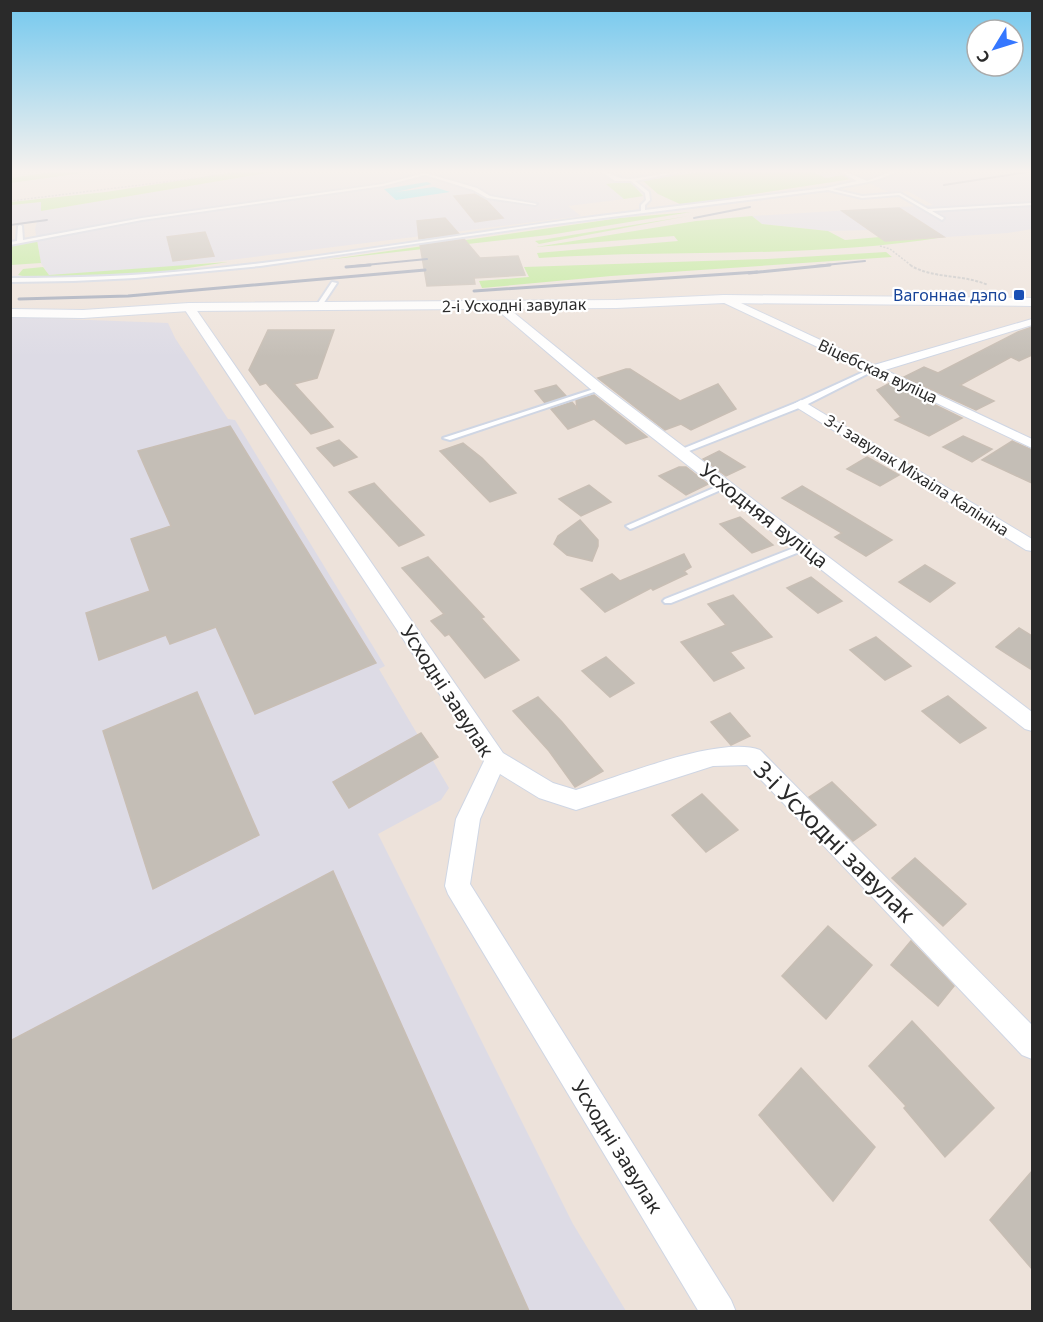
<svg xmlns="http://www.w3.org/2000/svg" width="1043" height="1322" font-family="'Noto Sans',sans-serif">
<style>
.industrial{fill:#dddbe5}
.green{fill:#bbe992}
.water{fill:#64e6f8}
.building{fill:#c4beb6;stroke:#c8beb4;stroke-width:1.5}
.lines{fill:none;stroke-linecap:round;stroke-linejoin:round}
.service-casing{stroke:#cfd6e4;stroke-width:4}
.minor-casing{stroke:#cfd6e4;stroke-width:2}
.tertiary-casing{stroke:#cfd6e4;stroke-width:2}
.path-far1{stroke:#c3c3c3;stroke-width:1.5;stroke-dasharray:2 1.5;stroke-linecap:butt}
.path{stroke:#c3c3c3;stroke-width:2;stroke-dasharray:3 1.5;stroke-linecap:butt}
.service{fill:#fff;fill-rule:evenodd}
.minor{fill:#fff;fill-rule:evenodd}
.tertiary{fill:#fff;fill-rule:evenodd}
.rail-far1{stroke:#9ca4b6;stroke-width:2}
.rail{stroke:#9ca4b6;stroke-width:3}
.transit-dot{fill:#1a4fb4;stroke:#fff;stroke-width:2}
.labels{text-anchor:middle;stroke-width:4.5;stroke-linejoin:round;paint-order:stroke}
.far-transit-label{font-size:16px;fill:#164399;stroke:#fff;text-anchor:end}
.far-street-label{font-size:16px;fill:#2a2a2a;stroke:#fff}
.street-label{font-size:20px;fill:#2a2a2a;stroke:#fff}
.near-street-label{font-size:24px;fill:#2a2a2a;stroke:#fff}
</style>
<rect width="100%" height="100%" fill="#ede2da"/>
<g class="industrial">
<polygon points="273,172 702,172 606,184 624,199 568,206 581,216 173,267 49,275 41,263 35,229 37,222 11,223 10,205 41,202 41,211"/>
<polygon points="812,172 1032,172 1032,229 1008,233 885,241 869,230 828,231 762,224 752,216 933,205 907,191 890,193 867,182 861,172 826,178"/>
<polygon points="11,317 168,323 175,338 228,419 235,420 385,666 379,669 449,788 441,800 378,834 573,1224 626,1311 11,1312"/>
</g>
<g class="green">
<polygon points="52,172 89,172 11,183 11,178"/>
<polygon points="235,172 273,172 41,211 41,202 11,205 11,202 106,192"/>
<polygon points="702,172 812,172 826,178 843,175 852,179 682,205 658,194 642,180"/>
<polygon points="630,181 643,196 624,199 606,184"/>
<polygon points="691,212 549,235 325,260 620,218"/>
<polygon points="688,216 539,244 535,241"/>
<path d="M752 216 762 224 828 231 845 240 880 237 885 241 944 237C810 259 674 249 539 258L537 253 678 241 674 236 536 247 696 221Z"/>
<polygon points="37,240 41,263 11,265 11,245"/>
<polygon points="886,252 892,257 611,276 482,288 479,281 529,277 524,267 767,259"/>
<polygon points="228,262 155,273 32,278 18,275 23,269 43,267 49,275"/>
</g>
<polygon class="water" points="427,182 432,184 396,192 434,187 450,192 396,200 384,189"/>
<g class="building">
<polygon points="476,194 486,200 503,218 475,222 454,196"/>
<polygon points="899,208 944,237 885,241 842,211"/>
<polygon points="445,218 459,234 419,239 417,221"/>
<polygon points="205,232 214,256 173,261 167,237"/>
<polygon points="464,239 480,258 518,256 525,275 474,278 475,284 427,286 420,245"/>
<polygon points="1032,327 1032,355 1019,361 1011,357 960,385 994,401 976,410 904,377 924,367 938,373 1018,332"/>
<polygon points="268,330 334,330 317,378 294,384 333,427 311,434 266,383 260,385 249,370"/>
<polygon points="626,369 630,369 680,401 718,384 736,409 691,430 681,424 665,430 598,378"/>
<polygon points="890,383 962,418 929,436 895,420 901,417 877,390"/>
<polygon points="556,385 566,396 545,403 535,391"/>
<polygon points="594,395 647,437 626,444 594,419 568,429 551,409 572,402 577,408 576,400"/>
<polygon points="230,426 376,663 255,714 216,627 170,644 166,635 99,660 86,613 150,591 131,539 171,526 138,451"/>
<polygon points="963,436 992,449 972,462 943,447"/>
<polygon points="339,440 357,457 334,466 317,448"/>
<polygon points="1012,441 1032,450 1032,483 982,460"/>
<polygon points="463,443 482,458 516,493 490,502 440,451"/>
<polygon points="719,451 745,467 726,476 703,459"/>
<polygon points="867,457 899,475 880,486 847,469"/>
<polygon points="679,467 686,467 708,484 686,495 659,476"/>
<polygon points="374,483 389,499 424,535 399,546 349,492"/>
<polygon points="589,485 611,502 581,516 559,499"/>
<polygon points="802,486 829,502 892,540 866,556 835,537 842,533 782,498"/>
<polygon points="740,517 773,545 752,553 720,524"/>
<polygon points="580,520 598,540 598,546 592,561 567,555 554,544 558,536"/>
<polygon points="684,554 691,567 684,571 687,574 653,590 651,588 605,612 581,589 612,574 620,581"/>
<polygon points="428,557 484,617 481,618 519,660 485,678 449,634 445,636 431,621 444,614 402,568"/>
<polygon points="925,565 955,583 930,602 899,582"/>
<polygon points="811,577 842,601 818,613 787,588"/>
<polygon points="733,595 772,637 730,652 744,668 714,681 681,642 726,625 708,604"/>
<polygon points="1019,628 1032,636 1032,670 996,647"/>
<polygon points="876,637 911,666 885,680 850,650"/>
<polygon points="606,657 634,683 610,697 582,671"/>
<polygon points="197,692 259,835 153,889 103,731"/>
<polygon points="948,696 986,728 960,743 922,711"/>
<polygon points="538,697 562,722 603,771 575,787 549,751 513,711"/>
<polygon points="730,713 750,736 731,745 711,722"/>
<polygon points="421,733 438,757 349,808 333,782"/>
<polygon points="832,782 876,825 853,841 809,797"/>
<polygon points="702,794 738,830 706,852 672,815"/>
<polygon points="915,858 966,904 943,926 892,878"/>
<polygon points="333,871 529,1311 10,1311 10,1041"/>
<polygon points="828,926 872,965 826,1019 782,976"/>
<polygon points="911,941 954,986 938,1006 891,965"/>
<polygon points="912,1021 994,1108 945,1157 904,1108 906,1106 869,1066"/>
<polygon points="801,1068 875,1147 833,1201 759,1115"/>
<polygon points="1032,1171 1032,1269 990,1220"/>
</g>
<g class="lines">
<g class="service-casing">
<g id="service">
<path d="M602 172C612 172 615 179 629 179 646 178 663 172 681 172L635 181 649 192 650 200 645 205V210L826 188 857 181 841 172H846L867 181 890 172H895C876 183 853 184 832 189L862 196 900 193 928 209 1032 203V205L932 211 944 218 942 220 899 195 862 198 828 190 547 225 260 266 135 278 73 281 10 282V278C73 278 135 276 197 270 346 256 493 228 641 211V205L646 200 645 193 631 181H615Z"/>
<polygon points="425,173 477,188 490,196 537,204 535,205 487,198 473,190 425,175 383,186 142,220 10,245 10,242 17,241 18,226 20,225 22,226 23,240 142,218 383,184"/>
<polygon points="332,282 337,283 321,307 317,307 316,306"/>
<polygon points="872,368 877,369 804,406 684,453 681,453 677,451 798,402"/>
<polygon points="597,388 603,389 450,440 443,438"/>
<polygon points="723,484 726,484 730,486 633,528 630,529 626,526"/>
<polygon points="804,544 807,545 809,547 807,549 671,603 665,603 663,601 665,599"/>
</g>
</g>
<g class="minor-casing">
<g id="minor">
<polygon points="720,297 728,297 874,365 1032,319 1032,325 885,370 1032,439 1032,448 720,301"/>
<polygon points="495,304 503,304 604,386 1032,712 1032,731 1025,729 594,392 495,308"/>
<path d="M185 305H193L503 753 553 783 576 790C619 777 719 735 760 750L1032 1025V1059L1022 1055 747 765 713 766 576 810 539 798 500 774 480 819 470 884 731 1300 736 1312H699L448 894 445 886 456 819 484 761 183 307Z"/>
<polygon points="801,400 1032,539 1032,551 1026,550 796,407 794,404"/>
</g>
</g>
<g class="tertiary-casing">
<polygon id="tertiary" points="724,295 1032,298 1032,306 724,303 616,308 189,311 83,318 10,317 10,309 83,310 189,303 616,300"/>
</g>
<g class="path-far1">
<polyline points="10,201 246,172"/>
<polyline points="880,246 890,249 912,266"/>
</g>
<path class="path" d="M910 265C932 279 963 274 988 285"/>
<use href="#service" class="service"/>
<use href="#minor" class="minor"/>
<use href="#tertiary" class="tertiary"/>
<g class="rail-far1">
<polyline points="944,185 1027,172"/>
<polyline points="694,218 750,207"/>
<polyline points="10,225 47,220"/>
<polyline points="355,266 427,259"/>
<polyline points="815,266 865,261"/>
</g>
<g class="rail">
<polyline points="346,267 370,265"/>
<polyline points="749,273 830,265"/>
<polyline points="474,291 757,272"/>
<polyline points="19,299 128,296 425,270"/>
</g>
</g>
<linearGradient id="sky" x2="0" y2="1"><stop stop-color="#73c8ee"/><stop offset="0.48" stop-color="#f7f2ee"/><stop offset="1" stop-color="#f7f2ee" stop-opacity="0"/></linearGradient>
<rect width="1043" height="357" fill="url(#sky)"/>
<rect class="transit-dot" x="1013" y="289" width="12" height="12" rx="3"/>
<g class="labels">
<g class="far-transit-label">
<text x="1007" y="301">Вагоннае дэпо</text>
</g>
<g class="far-street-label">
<text transform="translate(514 305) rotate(-1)" y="6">2-і Усходні завулак</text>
<text transform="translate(878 371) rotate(25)" y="6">Віцебская вуліца</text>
<text transform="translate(917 475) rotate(32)" y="6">3-і завулак Міхаіла Калініна</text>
</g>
<g class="street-label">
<text transform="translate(764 516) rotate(38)" y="7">Усходняя вуліца</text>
<text transform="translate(447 691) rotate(57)" y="7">Усходні завулак</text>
<text transform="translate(617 1147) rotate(58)" y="7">Усходні завулак</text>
</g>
<g class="near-street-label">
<text transform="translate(834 842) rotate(45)" y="8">3-і Усходні завулак</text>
</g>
</g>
<rect width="1043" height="1322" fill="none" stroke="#2a2a2a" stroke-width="24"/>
<g transform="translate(995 48) rotate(232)"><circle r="28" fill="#ffffff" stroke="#aaaaaa" stroke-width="1.5"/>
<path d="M0-4.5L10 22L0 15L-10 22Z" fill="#3577ff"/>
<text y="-9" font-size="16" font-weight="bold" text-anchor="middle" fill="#2a2a2a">С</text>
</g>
</svg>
